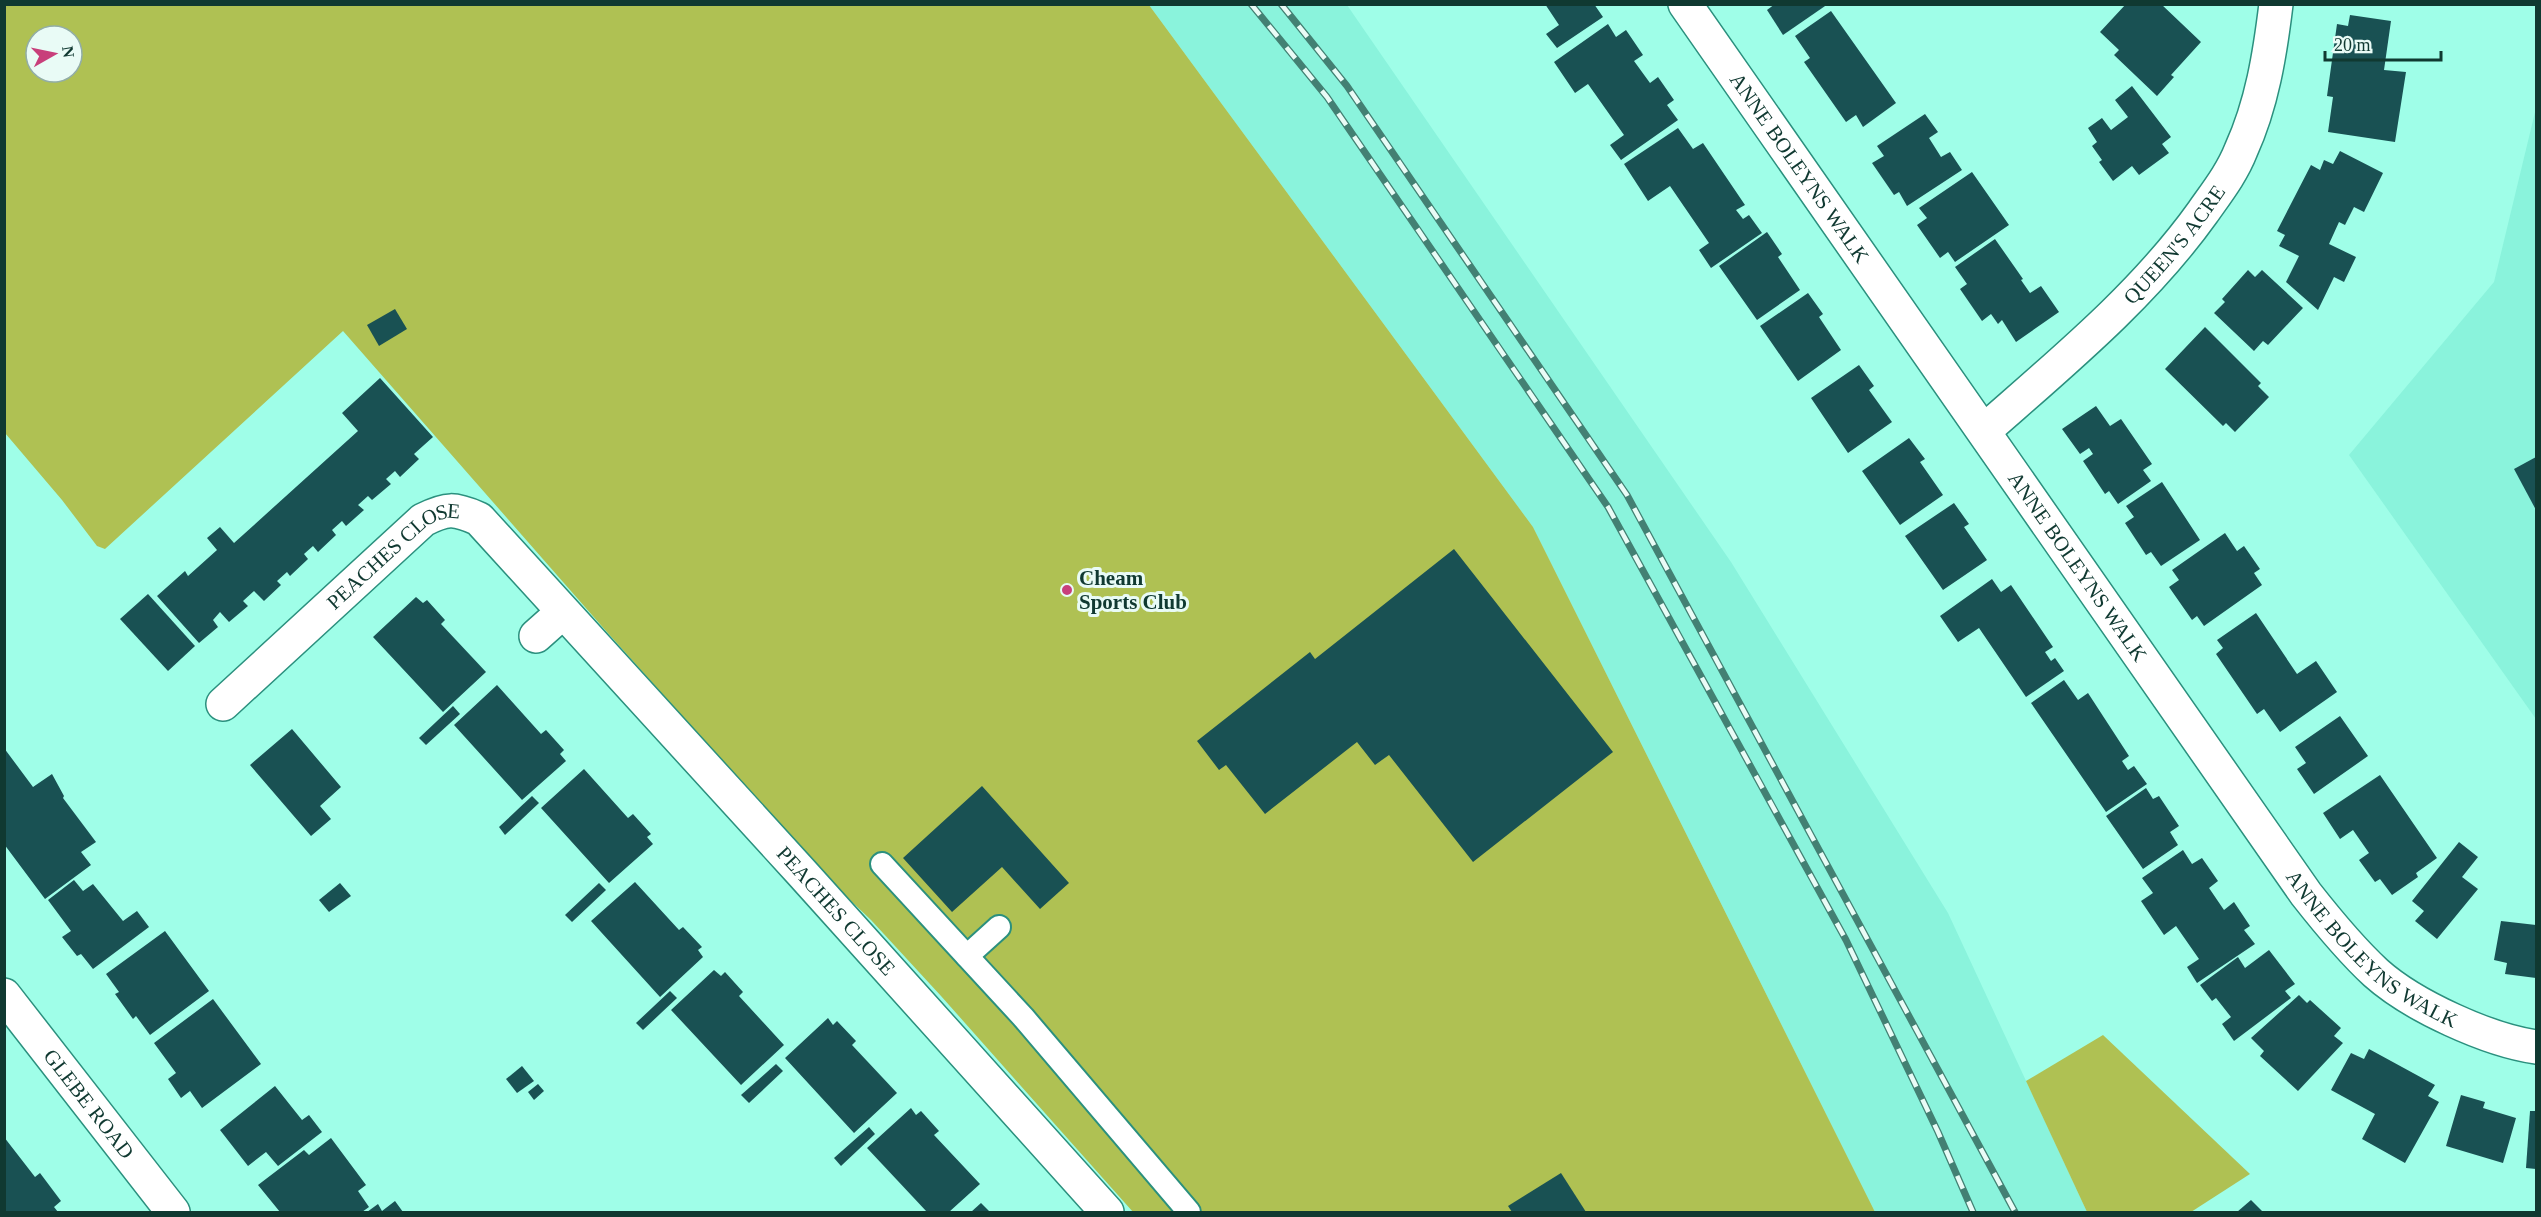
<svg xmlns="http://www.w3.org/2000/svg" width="2541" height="1217" font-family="Georgia,serif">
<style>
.built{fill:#8af3dc}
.green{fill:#afc153;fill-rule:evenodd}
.building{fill:#195153}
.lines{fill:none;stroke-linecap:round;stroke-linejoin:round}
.lane-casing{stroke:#2b907e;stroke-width:26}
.street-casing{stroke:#2b907e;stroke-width:36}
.lane{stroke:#fff;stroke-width:22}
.street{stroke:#fff;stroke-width:33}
.rail-casing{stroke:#438073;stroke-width:7}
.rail{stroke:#e9fbf6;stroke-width:4.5;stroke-dasharray:14;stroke-linecap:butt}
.poi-dot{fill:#c83f7b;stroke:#e9fbf6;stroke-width:2}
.labels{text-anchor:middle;stroke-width:6;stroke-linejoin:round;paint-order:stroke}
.street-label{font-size:21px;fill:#103931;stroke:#e9fbf6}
.poi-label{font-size:21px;font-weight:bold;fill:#103931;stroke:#e9fbf6;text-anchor:start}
</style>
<rect width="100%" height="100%" fill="#9ffee8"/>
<g class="built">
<polygon points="1149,5 1347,5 1731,562 1948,913 2087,1212 1875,1212 1533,527"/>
<polygon points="2536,108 2536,719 2349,455 2494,282"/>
</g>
<g class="green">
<path d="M4 5H1149L1533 527 1875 1212H1133L941 996 871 920 829 880 606 631 343 331 105 549 97 546 62 500 5 433ZM36 36H72V72H36Z"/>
<polygon points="2103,1035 2250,1174 2191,1212 2087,1212 2026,1081"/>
</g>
<g class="building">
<polygon points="1545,4 1594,4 1603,17 1557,48 1546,34 1559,25"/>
<polygon points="1775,4 1828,4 1783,35 1767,10"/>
<polygon points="2126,4 2161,4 2201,42 2171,75 2174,77 2157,96 2114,55 2119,50 2100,32"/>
<polygon points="1831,11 1896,103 1863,127 1856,115 1846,122 1804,62 1810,58 1795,36"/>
<polygon points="2350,15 2391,21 2384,70 2406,72 2395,142 2328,132 2333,97 2327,96 2337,24 2348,26"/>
<polygon points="1608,24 1616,37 1626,30 1643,55 1634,61 1650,83 1658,77 1674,100 1667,105 1678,120 1621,160 1610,145 1624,135 1588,84 1575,93 1554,62"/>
<polygon points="2132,86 2171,137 2162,144 2169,153 2139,175 2132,166 2113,181 2099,162 2102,160 2092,146 2097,142 2088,128 2102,118 2111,130 2128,117 2115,100"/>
<polygon points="1925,114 1938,132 1929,138 1941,157 1950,152 1962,170 1907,206 1899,192 1894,195 1872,163 1884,156 1877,146"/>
<polygon points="1678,128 1693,149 1703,143 1745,205 1736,210 1743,219 1749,215 1762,233 1711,268 1699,250 1709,243 1670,186 1648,201 1624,164"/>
<polygon points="2340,151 2383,173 2364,212 2354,207 2345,225 2339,222 2329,244 2356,257 2344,282 2334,277 2318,310 2286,282 2299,256 2279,246 2285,235 2277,231 2311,165 2320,170 2324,160 2333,164"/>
<polygon points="1972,172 2009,225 1955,262 1948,252 1940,258 1917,225 1927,218 1919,208"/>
<polygon points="1767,232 1782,254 1778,257 1800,290 1757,320 1719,266"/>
<polygon points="1995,239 2023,279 2021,280 2030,293 2041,286 2059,312 2016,342 2002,320 1998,324 1991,314 1982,321 1960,289 1967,284 1955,267"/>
<polygon points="2248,270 2255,277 2262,270 2303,308 2268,345 2263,341 2254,351 2214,313 2225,302 2222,299"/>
<polygon points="1808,293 1823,314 1819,317 1841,350 1798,381 1760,326"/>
<polygon points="395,309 407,329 379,346 367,325"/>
<polygon points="2205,327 2261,383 2258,386 2269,397 2235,432 2226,423 2223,426 2165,369"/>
<polygon points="1859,365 1874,386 1869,390 1892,422 1848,453 1811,398"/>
<polygon points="380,378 433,437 414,454 419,459 400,477 395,471 386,479 391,484 372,500 368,496 358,505 364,510 346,526 342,521 332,530 336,535 318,552 313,546 304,554 308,559 290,576 287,572 277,581 281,585 264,601 254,591 243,601 248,606 229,622 220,612 213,620 218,627 199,643 157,596 185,571 188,576 217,550 207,538 220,527 234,543 358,431 342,413"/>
<polygon points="2096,406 2110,426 2121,419 2152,464 2143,470 2151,481 2118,504 2109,491 2105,494 2083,461 2093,454 2089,448 2080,454 2062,429"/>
<polygon points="1909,438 1925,459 1920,462 1943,495 1900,525 1862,471"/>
<polygon points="2536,457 2536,510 2514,469"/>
<polygon points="2162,482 2200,540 2161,566 2151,552 2146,555 2125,523 2134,517 2126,506"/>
<polygon points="1954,503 1969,524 1964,527 1987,560 1943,590 1905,536"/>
<polygon points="2225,533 2237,551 2244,546 2260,569 2254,573 2262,585 2204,626 2197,616 2192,620 2169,587 2179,580 2172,570"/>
<polygon points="1454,549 1613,752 1473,862 1389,755 1375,765 1357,742 1265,814 1226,765 1219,770 1197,741 1310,652 1315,659"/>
<polygon points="1992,579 2001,592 2011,585 2053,647 2045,652 2051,661 2055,658 2064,671 2026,697 1979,628 1958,642 1940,616"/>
<polygon points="148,594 195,646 168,671 120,619"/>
<polygon points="416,597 423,603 427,600 445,620 441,624 486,672 443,712 373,637"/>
<polygon points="2256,613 2297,674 2316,661 2337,692 2280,732 2264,709 2257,714 2216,654 2223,648 2217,640"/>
<polygon points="2064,680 2078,700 2088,693 2129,756 2122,761 2128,770 2134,766 2147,784 2106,812 2031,703"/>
<polygon points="497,685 541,734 546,730 564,750 560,754 566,761 522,800 454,725"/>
<polygon points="453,706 460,714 426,745 419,738"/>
<polygon points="2340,716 2368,756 2314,794 2297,769 2306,763 2295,747"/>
<polygon points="292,729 341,787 320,806 331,819 311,836 250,765"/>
<polygon points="4,748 33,787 52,774 64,796 63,798 96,842 81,852 91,865 45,899 4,844"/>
<polygon points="584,769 628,818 633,814 651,834 647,837 653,844 609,883 541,808"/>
<polygon points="2380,775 2437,858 2416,873 2418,877 2392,895 2380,879 2375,882 2359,860 2369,853 2353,830 2340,839 2323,813"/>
<polygon points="982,786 1069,883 1040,909 1002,867 952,912 903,858"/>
<polygon points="2146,788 2153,799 2159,796 2179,826 2170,832 2178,845 2143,869 2106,816"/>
<polygon points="532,796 539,803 505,835 499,827"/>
<polygon points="2459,842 2478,857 2462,877 2478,889 2437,939 2415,921 2424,911 2412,901"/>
<polygon points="2183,850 2192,864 2202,858 2218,881 2209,888 2224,910 2234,902 2250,926 2244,930 2255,944 2197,983 2187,967 2199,959 2176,926 2164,935 2141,901 2153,893 2142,878"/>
<polygon points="74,880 83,891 93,884 123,921 137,911 149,927 93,969 81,954 77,956 62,937 71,931 48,900"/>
<polygon points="635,882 679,930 683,927 702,947 698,950 703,957 660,997 591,921"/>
<polygon points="340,883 351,896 329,912 319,900"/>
<polygon points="599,883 606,890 572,922 565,915"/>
<polygon points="2501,921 2536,925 2536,978 2505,974 2507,963 2494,960"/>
<polygon points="165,931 209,991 150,1035 136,1016 133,1019 115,994 119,992 106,974"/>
<polygon points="2269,950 2295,984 2285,991 2291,998 2234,1041 2222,1024 2231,1017 2216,998 2212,1001 2200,985 2238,957 2245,968"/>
<polygon points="714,970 721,976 725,972 743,992 739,996 784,1045 741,1085 671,1010"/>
<polygon points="670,991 677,998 643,1030 636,1023"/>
<polygon points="2299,995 2307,1003 2310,1000 2341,1028 2334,1036 2343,1043 2298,1091 2260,1056 2264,1051 2251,1038"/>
<polygon points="213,999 261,1064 202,1108 190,1091 181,1098 168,1079 176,1073 154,1043"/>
<polygon points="828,1018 833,1025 837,1021 856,1041 852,1045 897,1093 854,1133 785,1058"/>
<polygon points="2369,1049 2435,1085 2428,1096 2439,1102 2405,1163 2362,1139 2375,1114 2331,1090 2351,1053 2364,1059"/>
<polygon points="776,1064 783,1071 749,1103 741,1095"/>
<polygon points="522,1066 534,1081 517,1093 506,1079"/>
<polygon points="538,1084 544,1091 534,1100 528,1092"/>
<polygon points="275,1086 302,1120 309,1115 322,1132 278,1166 266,1152 248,1166 220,1130"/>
<polygon points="2461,1095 2485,1102 2483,1108 2516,1118 2503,1163 2446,1146"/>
<polygon points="911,1108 916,1115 921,1111 939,1131 934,1135 980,1184 949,1212 927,1212 867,1148"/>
<polygon points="2530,1111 2536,1111 2536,1169 2526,1168"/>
<polygon points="869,1127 875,1134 841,1166 834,1158"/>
<polygon points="4,1137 35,1177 40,1173 61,1201 54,1207 58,1212 4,1212"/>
<polygon points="331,1138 366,1185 358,1191 369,1207 362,1212 280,1212 258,1185 304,1150 309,1155"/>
<polygon points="1561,1173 1586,1212 1512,1212 1508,1206"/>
<polygon points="2251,1200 2263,1212 2237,1212"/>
<polygon points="395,1201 403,1212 367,1212 378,1204 382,1211"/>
<polygon points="981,1203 990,1212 971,1212"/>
</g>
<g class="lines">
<g class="lane-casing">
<g id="lane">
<polyline points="882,864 1023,1017 1189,1212"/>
<polyline points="967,956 999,927"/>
</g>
</g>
<g class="street-casing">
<g id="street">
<path id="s1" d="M1685 4 2306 894C2328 922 2350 949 2376 973 2413 1006 2488 1040 2536 1047"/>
<path id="s2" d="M1984 431C2061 363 2143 296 2203 212 2217 192 2232 173 2241 150 2262 104 2270 54 2276 4"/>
<polyline points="536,636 563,612"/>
<path id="s3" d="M223 704 423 520C447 508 454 508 479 519L802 873 1107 1212"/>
<path id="s4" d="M4 995 173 1212"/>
</g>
</g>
<use href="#lane" class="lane"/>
<use href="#street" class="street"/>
<g class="rail-casing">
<g id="rail">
<polyline points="1251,4 1327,97 1608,507 1846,940 1938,1132 1973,1212"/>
<polyline points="1281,4 1347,86 1627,495 2015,1212"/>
</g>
</g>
<use href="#rail" class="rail"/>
</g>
<circle class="poi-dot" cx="1067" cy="590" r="6"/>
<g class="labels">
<g class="street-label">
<text dy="7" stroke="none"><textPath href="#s1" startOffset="200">ANNE BOLEYNS WALK</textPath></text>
<text dy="7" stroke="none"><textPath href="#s2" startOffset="267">QUEEN'S ACRE</textPath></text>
<text dy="7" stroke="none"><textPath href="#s3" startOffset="228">PEACHES CLOSE</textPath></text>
<text dy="7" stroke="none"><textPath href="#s1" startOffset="686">ANNE BOLEYNS WALK</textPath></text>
<text dy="7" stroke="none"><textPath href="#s3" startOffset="861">PEACHES CLOSE</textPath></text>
<text dy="7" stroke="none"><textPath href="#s1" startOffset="1172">ANNE BOLEYNS WALK</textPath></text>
<text dy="7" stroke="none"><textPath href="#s4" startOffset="138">GLEBE ROAD</textPath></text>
</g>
<g class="poi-label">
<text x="1079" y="585">Cheam<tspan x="1079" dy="24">Sports Club</tspan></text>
</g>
</g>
<rect width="2541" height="1217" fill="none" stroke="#103931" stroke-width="12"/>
<g transform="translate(54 54) rotate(81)"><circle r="28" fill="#e9fbf6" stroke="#92ada7" stroke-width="1.5"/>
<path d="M0-4.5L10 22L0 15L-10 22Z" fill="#c83f7b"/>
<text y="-9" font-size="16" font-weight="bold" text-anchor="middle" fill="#103931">N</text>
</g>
<path d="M2325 51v9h116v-9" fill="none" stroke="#103931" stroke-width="3"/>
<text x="2334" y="51" font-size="18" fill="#103931" stroke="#e9fbf6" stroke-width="4.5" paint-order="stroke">20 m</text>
</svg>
